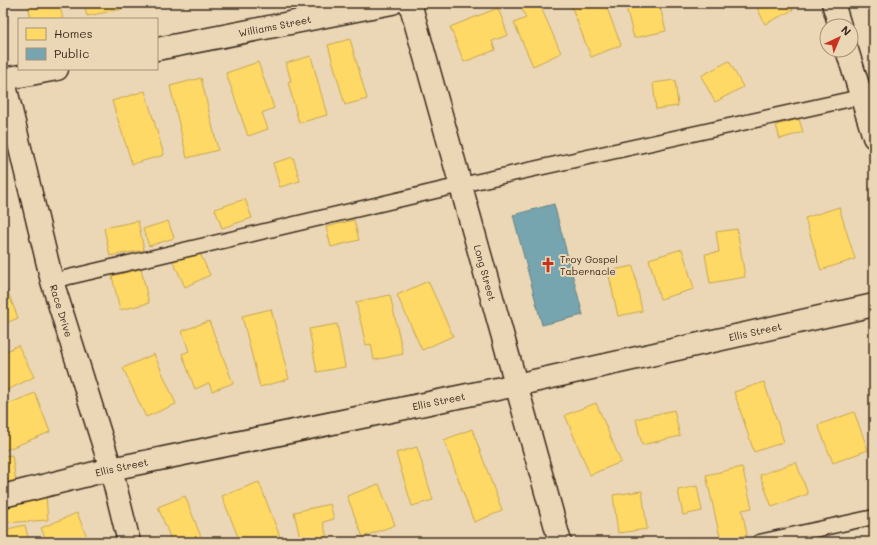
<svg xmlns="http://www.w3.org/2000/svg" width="877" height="545" font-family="Mali,sans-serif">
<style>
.homes{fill:#ffd966;stroke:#c4a450}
.public{fill:#76a5af;stroke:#648084}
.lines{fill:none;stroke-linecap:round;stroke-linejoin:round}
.service-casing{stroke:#3b2a1e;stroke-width:17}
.minor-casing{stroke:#3b2a1e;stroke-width:25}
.service{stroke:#ebd7b5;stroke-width:14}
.minor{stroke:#ebd7b5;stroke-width:22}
.labels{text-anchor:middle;stroke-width:4;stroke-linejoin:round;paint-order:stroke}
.street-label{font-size:10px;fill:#3b2a1e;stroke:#ebd7b5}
.poi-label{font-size:10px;fill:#3b2a1e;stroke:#ebd7b5;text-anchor:start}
</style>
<rect width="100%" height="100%" fill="#ebd7b5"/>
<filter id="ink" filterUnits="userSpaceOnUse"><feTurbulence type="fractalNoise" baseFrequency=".025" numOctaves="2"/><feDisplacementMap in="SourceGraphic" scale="8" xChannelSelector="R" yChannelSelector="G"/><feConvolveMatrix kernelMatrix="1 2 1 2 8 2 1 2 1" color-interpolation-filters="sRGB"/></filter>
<g filter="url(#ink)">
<g class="homes">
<polygon points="28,3 59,3 63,19 31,19"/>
<polygon points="84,3 121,3 122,9 87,16"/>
<polygon points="523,3 539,3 561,53 533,66 514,23 526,18 520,4"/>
<polygon points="570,3 605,3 621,45 591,57"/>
<polygon points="625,3 659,3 666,31 634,38"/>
<polygon points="755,3 790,3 793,10 765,24"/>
<polygon points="498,8 508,35 492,41 495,50 464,62 450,27"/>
<polygon points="350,39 367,99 345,105 328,45"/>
<polygon points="311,56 327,115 299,123 288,82 291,81 286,63"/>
<polygon points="729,61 743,87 715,102 701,76"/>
<polygon points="258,62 274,108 262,113 268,129 248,136 226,73"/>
<polygon points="201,78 218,150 187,158 170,86"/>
<polygon points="675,80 678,106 656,109 653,83"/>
<polygon points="145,91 164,155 132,164 112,101"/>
<polygon points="799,119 803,132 780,139 776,125"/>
<polygon points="293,157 300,181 280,187 273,163"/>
<polygon points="245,199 252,218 222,228 215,209"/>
<polygon points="839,207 855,259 821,270 805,218"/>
<polygon points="354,220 359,240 331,247 326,227"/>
<polygon points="138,221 144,250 110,256 104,228"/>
<polygon points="168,221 174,238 149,246 143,229"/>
<polygon points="737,229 745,277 710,283 705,254 719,252 716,232"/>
<polygon points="197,247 210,275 185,287 172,259"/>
<polygon points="682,249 694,289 660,299 649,259"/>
<polygon points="633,266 642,311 618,316 608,271"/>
<polygon points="141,269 149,303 120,310 112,276"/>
<polygon points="428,281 453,336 422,350 397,295"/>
<polygon points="7,290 18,318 3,324 3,292"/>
<polygon points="390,295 403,354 374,360 371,344 366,345 356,302"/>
<polygon points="271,309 289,379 260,387 242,316"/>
<polygon points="209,321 233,383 212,391 209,383 195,389 182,354 189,351 182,331"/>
<polygon points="337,324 345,367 317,372 309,329"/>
<polygon points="18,345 34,377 3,392 3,353"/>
<polygon points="154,354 176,404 146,417 123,368"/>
<polygon points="764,382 784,442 754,452 734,392"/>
<polygon points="35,393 50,432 3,451 3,406"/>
<polygon points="596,403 621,462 590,475 565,415"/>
<polygon points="674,410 680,436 642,445 636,419"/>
<polygon points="854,412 868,450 833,463 818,425"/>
<polygon points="472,429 502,511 474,522 444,440"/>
<polygon points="417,447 433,500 412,506 396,453"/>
<polygon points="12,455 16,482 3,484 3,456"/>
<polygon points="796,462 808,494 772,507 760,475"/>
<polygon points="742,467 752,508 742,510 747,535 721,541 706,475"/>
<polygon points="259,482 282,542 240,542 222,496"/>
<polygon points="379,484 395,525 363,537 347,496"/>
<polygon points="697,486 702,511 683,515 678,490"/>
<polygon points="642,491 647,529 618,533 613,495"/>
<polygon points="46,496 48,520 3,523 3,500"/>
<polygon points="185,496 203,542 172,542 158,507"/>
<polygon points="330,504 334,519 323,522 327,538 309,542 301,542 294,512"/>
<polygon points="77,513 89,542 47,542 41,528"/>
<polygon points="25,525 29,542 3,542 3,530"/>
</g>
<polygon class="public" points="554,204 583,315 542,325 513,215"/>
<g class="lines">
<g class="service-casing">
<g id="service">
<polyline points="52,281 461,185 874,94"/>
<polyline points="759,542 874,517"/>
</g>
</g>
<g class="minor-casing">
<g id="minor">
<path id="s1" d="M410 3 560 542"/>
<polyline points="833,3 840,26"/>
<path id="s2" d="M157 49 392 3"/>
<polyline points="847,50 874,137"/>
<path id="s3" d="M3 77 52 281 111 469 129 542"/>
<polyline points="4,79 57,69"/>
<path id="s4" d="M3 496 111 469 516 385 874 305"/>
</g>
</g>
<use href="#service" class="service"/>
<use href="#minor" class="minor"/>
</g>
</g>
<defs>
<g id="church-bare" transform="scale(1.2)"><path d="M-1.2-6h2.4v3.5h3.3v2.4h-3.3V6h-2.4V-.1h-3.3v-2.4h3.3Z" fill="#c8321e" stroke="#ebd7b5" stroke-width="2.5" paint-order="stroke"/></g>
</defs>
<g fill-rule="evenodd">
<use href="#church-bare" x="548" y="265"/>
</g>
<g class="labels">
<g class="street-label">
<text dy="4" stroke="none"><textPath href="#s2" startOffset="120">Williams Street</textPath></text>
<text dy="4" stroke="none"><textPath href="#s1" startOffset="280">Long Street</textPath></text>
<text dy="4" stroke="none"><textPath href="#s3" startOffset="241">Race Drive</textPath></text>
<text dy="4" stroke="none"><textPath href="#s4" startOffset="770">Ellis Street</textPath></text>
<text dy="4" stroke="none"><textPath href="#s4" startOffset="446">Ellis Street</textPath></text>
<text dy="4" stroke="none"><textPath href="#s4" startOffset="122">Ellis Street</textPath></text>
</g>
<g class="poi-label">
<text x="560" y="263">Troy Gospel<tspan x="560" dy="12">Tabernacle</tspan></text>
</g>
</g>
<rect width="877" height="545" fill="none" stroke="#ebd7b5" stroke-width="16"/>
<rect x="8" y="8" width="861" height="529" fill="none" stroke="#3b2a1e" stroke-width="1.5" filter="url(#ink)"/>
<rect x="18" y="18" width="140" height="52" fill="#ebd7b5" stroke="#a59279"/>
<rect x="26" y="28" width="20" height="12" fill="#ffd966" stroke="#a59279"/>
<text x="54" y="38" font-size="12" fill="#3b2a1e">Homes</text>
<rect x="26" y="48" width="20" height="12" fill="#76a5af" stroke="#a59279"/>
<text x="54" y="58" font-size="12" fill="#3b2a1e">Public</text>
<g transform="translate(839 38) rotate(44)"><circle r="19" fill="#ebd7b5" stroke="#a59279"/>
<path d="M0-3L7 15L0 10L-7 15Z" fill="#c8321e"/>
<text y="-6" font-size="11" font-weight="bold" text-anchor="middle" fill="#3b2a1e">N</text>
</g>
</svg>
